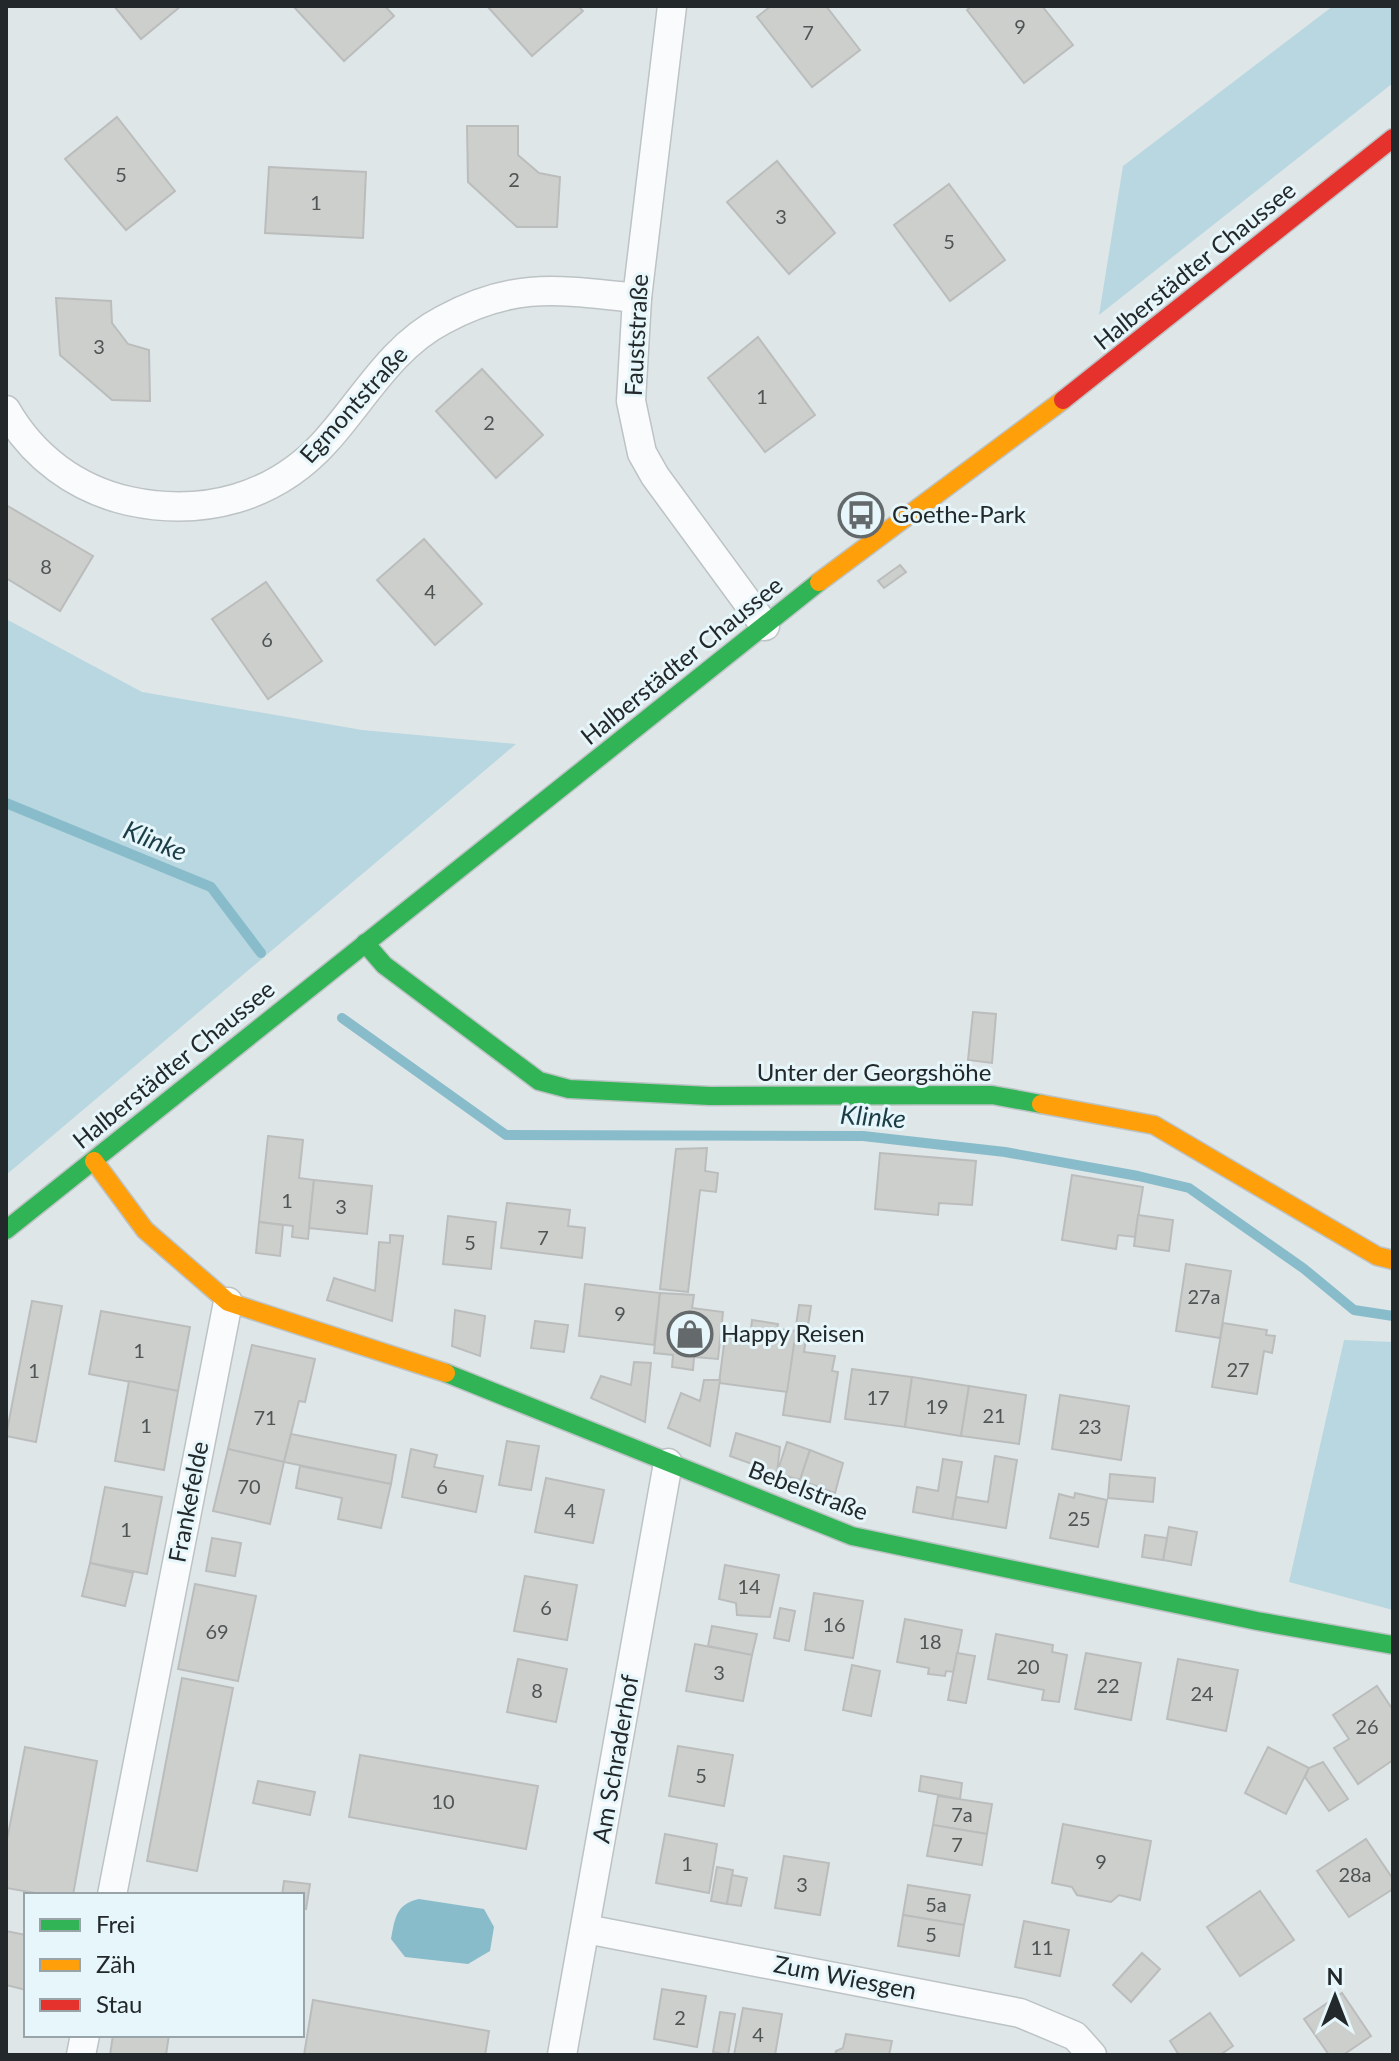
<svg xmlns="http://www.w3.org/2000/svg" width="1399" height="2061" font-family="Lato,sans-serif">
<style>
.green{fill:#b8d7e0}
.water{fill:#89bcca}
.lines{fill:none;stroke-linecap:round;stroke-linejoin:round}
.stream{stroke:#89bcca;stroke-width:10}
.building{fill:#cdcfcd;stroke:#bbbdbc;stroke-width:2}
.street-casing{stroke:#bdc3c5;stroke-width:31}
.fast-casing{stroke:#bdc3c5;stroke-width:21}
.slow-casing{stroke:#bdc3c5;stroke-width:21}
.jam-casing{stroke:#bdc3c5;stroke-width:21}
.street{stroke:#fafbfc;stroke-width:28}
.fast{stroke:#30b455;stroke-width:18}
.slow{stroke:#ff9f0a;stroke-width:18}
.jam{stroke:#e5322d;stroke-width:18}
.labels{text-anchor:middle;stroke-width:6;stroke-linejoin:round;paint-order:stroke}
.number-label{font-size:20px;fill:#4f5454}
.street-label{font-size:24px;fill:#23282a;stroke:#e6f6fa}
.poi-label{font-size:24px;fill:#23282a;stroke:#e6f6fa;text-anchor:start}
.water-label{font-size:26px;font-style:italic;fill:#1b3d46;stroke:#e6f6fa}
</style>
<rect width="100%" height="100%" fill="#dee6e8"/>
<g class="green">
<polygon points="1333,6 1393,6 1393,83 1099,315 1123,166"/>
<polygon points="6,619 142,692 362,730 516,744 6,1175"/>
<polygon points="1344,1340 1393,1342 1393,1610 1289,1582"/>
</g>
<path class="water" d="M419 1899 484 1909 494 1927 490 1951 468 1964 405 1957 391 1939C395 1918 396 1904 419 1899Z"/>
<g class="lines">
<g class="stream">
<polyline points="6,803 211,887 261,953"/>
<polyline points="342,1018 506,1135 863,1136 1005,1152 1138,1176 1189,1188 1303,1268 1354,1310 1393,1316"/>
</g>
</g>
<g class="building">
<polygon points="114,6 181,6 141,39"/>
<polygon points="293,6 385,6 394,16 344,61"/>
<polygon points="487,6 578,6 583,11 532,56"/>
<polygon points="771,6 826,6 860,50 812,87 757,17"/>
<polygon points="971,6 1042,6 1073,45 1024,83 967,10"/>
<polygon points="117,117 175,191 126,230 65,159"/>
<polygon points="467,126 518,126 518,155 539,173 560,177 557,227 517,227 468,182"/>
<polygon points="777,161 835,233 789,274 727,202"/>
<polygon points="269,167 366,172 363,238 265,233"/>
<polygon points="949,184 1005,260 950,301 894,225"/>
<polygon points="56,298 111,301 112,323 128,344 149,350 150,401 112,400 60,355"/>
<polygon points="758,337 815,415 765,452 708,378"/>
<polygon points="482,369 543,435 496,478 436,411"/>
<polygon points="857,495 863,503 846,515 841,508"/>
<polygon points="6,505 93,556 60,611 6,578"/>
<polygon points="424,539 482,604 435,645 377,580"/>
<polygon points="900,565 906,572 884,588 878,581"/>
<polygon points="266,582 322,661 268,699 212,619"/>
<polygon points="973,1012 996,1014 992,1063 968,1060"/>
<polygon points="268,1136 303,1140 299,1178 314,1180 308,1239 292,1237 293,1226 259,1222"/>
<polygon points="707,1148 705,1171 718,1173 716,1192 700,1190 688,1292 660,1289 676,1149"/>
<polygon points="880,1153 976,1161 972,1205 939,1203 938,1215 875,1209"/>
<polygon points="1072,1175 1143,1187 1135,1237 1118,1235 1116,1249 1062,1240"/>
<polygon points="314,1180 372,1186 367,1234 309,1228"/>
<polygon points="507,1203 570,1210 568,1226 585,1228 582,1258 501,1248"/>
<polygon points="1138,1215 1173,1220 1169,1251 1134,1246"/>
<polygon points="448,1216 496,1222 491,1269 443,1264"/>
<polygon points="259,1222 283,1225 280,1256 256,1253"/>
<polygon points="390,1235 403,1236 392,1321 327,1300 334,1278 375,1291 379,1242 390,1243"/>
<polygon points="1186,1264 1231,1271 1220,1338 1176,1331"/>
<polygon points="585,1284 660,1293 654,1345 579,1336"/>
<polygon points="660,1293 694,1295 692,1308 723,1312 718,1359 694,1357 693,1370 672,1367 673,1355 654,1353"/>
<polygon points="32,1301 62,1306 36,1442 6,1436"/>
<polygon points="799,1305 811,1306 804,1352 835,1356 832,1371 838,1372 830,1422 783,1415"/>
<polygon points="455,1310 485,1316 480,1356 452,1346"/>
<polygon points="101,1311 190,1327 178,1391 89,1374"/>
<polygon points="752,1320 778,1324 777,1329 796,1331 787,1392 719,1383 725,1337 750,1340"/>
<polygon points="535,1321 568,1325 564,1352 531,1348"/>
<polygon points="1223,1323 1267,1330 1266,1335 1275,1336 1272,1353 1264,1351 1257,1394 1212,1387"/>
<polygon points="252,1345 315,1359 305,1402 299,1401 284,1462 228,1449"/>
<polygon points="634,1362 651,1363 645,1422 591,1398 601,1376 631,1385"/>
<polygon points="852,1369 912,1377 905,1427 845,1419"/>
<polygon points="912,1377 969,1386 961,1436 905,1427"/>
<polygon points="704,1380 720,1380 710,1446 668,1428 681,1393 700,1401"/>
<polygon points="129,1381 178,1391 164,1470 115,1461"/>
<polygon points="969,1386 1026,1395 1019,1444 961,1436"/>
<polygon points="1060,1395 1129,1406 1121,1460 1052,1449"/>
<polygon points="736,1433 780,1447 777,1473 730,1456"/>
<polygon points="291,1434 396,1455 391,1484 284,1462"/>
<polygon points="507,1441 539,1446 531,1490 499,1485"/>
<polygon points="787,1442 810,1450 800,1480 777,1473"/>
<polygon points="228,1449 284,1462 270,1524 213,1511"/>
<polygon points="411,1449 437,1455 434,1467 483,1476 476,1512 402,1497"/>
<polygon points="810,1450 843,1463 835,1493 800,1480"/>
<polygon points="995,1456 1017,1460 1006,1528 952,1519 956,1497 988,1502"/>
<polygon points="943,1459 962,1462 952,1519 913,1512 917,1487 938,1491"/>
<polygon points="300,1466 391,1484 381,1528 338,1519 342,1498 296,1488"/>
<polygon points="1110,1474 1155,1478 1153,1502 1108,1498"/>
<polygon points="546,1478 604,1490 593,1543 535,1532"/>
<polygon points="105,1487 162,1497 147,1574 90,1563"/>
<polygon points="1075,1493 1107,1500 1098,1547 1050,1538 1059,1494 1074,1498"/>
<polygon points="1169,1527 1197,1532 1191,1565 1163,1560"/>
<polygon points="1145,1535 1167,1538 1163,1560 1142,1557"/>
<polygon points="212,1538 241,1543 235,1576 206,1571"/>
<polygon points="90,1563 133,1573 125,1606 82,1596"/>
<polygon points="725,1565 779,1575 770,1617 737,1615 736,1603 719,1599"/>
<polygon points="525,1576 577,1585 567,1640 514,1631"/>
<polygon points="195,1584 256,1596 238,1681 178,1669"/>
<polygon points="814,1593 863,1601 853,1658 805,1650"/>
<polygon points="780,1608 795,1611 789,1641 774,1638"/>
<polygon points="905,1619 962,1630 954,1672 946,1671 945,1676 928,1674 929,1668 897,1662"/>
<polygon points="712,1626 757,1634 752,1655 708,1646"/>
<polygon points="996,1634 1053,1645 1052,1652 1067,1655 1059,1702 1042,1700 1044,1690 988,1679"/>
<polygon points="695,1644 752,1655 743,1701 686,1691"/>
<polygon points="957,1653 975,1656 966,1703 948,1700"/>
<polygon points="1086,1653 1141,1663 1131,1720 1075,1709"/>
<polygon points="518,1659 567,1669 556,1722 507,1712"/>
<polygon points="1178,1659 1238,1670 1226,1731 1167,1719"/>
<polygon points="852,1665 880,1671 871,1716 843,1710"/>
<polygon points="182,1678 233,1688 197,1871 147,1861"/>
<polygon points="1377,1686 1393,1710 1393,1760 1358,1784 1334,1748 1349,1739 1333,1715"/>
<polygon points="678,1746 733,1755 724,1806 669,1796"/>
<polygon points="25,1747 97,1761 73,1895 47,1895 6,1888 6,1845"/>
<polygon points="1268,1747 1309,1768 1286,1814 1245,1793"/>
<polygon points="360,1755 538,1786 526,1849 349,1817"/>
<polygon points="1323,1762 1348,1799 1329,1811 1305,1777 1309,1768"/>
<polygon points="921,1776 962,1783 960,1799 919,1791"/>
<polygon points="258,1781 315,1792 310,1815 253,1803"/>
<polygon points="938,1796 992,1804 987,1834 933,1825"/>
<polygon points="1063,1824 1151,1841 1140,1900 1119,1895 1111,1902 1077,1895 1072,1887 1052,1883"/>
<polygon points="933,1825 987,1834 982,1865 927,1856"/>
<polygon points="665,1834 717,1844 709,1893 656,1883"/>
<polygon points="1366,1839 1393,1879 1393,1889 1349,1917 1317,1871"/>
<polygon points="784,1856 829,1863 820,1915 775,1908"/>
<polygon points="717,1867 733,1870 727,1904 711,1901"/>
<polygon points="732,1875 747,1878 741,1906 727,1904"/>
<polygon points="284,1881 310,1884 306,1909 302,1908 302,1895 282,1895"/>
<polygon points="908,1885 970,1895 964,1925 903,1915"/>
<polygon points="1260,1891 1294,1940 1240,1976 1207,1927"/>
<polygon points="903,1915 964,1925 959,1956 898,1946"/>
<polygon points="1024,1921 1069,1930 1060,1976 1015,1967"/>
<polygon points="6,1931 26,1935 26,1990 6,1985"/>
<polygon points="1142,1953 1160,1969 1131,2002 1113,1985"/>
<polygon points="662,1989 706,1996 697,2047 654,2039"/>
<polygon points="1342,1993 1371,2036 1343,2055 1329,2055 1304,2019"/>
<polygon points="313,2000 489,2031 485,2055 304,2055"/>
<polygon points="743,2008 782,2014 775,2055 734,2055"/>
<polygon points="720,2012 735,2014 728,2055 713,2052"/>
<polygon points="1210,2013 1233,2046 1220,2055 1179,2055 1170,2041"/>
<polygon points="846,2034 892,2041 889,2055 835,2055 836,2051 843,2048"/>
<polygon points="113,2035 169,2035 166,2055 110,2055"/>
</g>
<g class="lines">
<g class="street-casing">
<g id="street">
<polyline points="672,6 637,298 631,401 642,453 655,476 765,626"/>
<path d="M6 410C33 457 76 489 129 501 203 517 275 498 326 441 364 399 391 347 443 320 515 281 559 290 637 298"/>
<polyline points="112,1895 228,1302"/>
<polyline points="586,1929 1020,2013 1075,2036 1092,2055"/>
<polyline points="81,2055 85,2035"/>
<polyline points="562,2055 668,1463"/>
</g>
</g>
<g class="fast-casing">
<g id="fast">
<polyline points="365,943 384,965 539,1081 569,1089 710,1096 992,1095 1041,1104"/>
<polyline points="6,1230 819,582"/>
<polyline points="446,1373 852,1536 1257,1621 1393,1645"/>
</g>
</g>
<g class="slow-casing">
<g id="slow">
<polyline points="819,582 1063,400"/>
<polyline points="1041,1104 1154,1125 1377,1256 1393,1260"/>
<polyline points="94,1161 145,1230 228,1302 446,1373"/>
</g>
</g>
<g class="jam-casing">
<polyline id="jam" points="1063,400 1393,138"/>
</g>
<use href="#street" class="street"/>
<use href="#fast" class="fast"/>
<use href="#slow" class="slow"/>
<use href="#jam" class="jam"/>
</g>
<defs>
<g id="bus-ring" transform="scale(2.3)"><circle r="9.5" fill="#e6f6fa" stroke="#646a6c" stroke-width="1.5"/><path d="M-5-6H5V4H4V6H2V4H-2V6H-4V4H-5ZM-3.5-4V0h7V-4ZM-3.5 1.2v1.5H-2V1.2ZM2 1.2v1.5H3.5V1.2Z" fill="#646a6c"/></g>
<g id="shop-ring" transform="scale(2.3)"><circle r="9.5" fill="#e6f6fa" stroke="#646a6c" stroke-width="1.5"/><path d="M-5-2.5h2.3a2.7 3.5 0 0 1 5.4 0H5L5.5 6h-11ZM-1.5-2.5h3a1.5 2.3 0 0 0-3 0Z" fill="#646a6c"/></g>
</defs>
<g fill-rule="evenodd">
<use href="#bus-ring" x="861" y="515"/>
<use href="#shop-ring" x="690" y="1334"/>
</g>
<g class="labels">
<g class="number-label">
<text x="1020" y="34">9</text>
<text x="808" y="40">7</text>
<text x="121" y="182">5</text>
<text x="514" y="187">2</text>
<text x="316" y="210">1</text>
<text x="781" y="224">3</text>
<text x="949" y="249">5</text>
<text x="99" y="354">3</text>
<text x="762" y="404">1</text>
<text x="489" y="430">2</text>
<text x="46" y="574">8</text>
<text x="430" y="599">4</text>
<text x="267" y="647">6</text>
<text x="287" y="1208">1</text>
<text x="341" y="1214">3</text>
<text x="543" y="1245">7</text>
<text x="470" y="1250">5</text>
<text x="1204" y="1304">27a</text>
<text x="620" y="1321">9</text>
<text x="139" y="1358">1</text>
<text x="1238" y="1377">27</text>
<text x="34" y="1378">1</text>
<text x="878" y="1405">17</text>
<text x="937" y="1414">19</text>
<text x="994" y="1423">21</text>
<text x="265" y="1425">71</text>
<text x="146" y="1433">1</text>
<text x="1090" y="1434">23</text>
<text x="249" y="1494">70</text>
<text x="442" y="1494">6</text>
<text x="570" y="1518">4</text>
<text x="1079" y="1526">25</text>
<text x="126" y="1537">1</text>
<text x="749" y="1594">14</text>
<text x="546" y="1615">6</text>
<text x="834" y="1632">16</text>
<text x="217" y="1639">69</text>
<text x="930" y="1649">18</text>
<text x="1028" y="1674">20</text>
<text x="719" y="1680">3</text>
<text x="1108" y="1693">22</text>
<text x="537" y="1698">8</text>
<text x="1202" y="1701">24</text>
<text x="1367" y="1734">26</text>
<text x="701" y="1783">5</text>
<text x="443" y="1809">10</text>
<text x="962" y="1822">7a</text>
<text x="957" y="1852">7</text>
<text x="1101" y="1869">9</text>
<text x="687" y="1871">1</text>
<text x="1355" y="1882">28a</text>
<text x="802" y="1892">3</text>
<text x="936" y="1912">5a</text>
<text x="931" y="1942">5</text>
<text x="1042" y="1955">11</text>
<text x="680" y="2025">2</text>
<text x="758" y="2042">4</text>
</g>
<g class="street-label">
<text transform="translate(1195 266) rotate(-39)" y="8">Halberstädter Chaussee</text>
<text transform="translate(637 335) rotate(-87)" y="8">Fauststraße</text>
<text transform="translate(354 405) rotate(-48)" y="8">Egmontstraße</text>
<text transform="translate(682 661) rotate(-39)" y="8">Halberstädter Chaussee</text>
<text transform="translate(174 1065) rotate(-39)" y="8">Halberstädter Chaussee</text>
<text x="874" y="1081">Unter der Georgshöhe</text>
<text transform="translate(808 1491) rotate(21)" y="8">Bebelstraße</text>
<text transform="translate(189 1502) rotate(-79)" y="8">Frankefelde</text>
<text transform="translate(616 1759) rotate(-80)" y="8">Am Schraderhof</text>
<text transform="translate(845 1978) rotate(11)" y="8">Zum Wiesgen</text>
</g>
<g class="poi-label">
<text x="892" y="523">Goethe-Park</text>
<text x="721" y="1342">Happy Reisen</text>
</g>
<g class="water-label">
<text transform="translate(155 841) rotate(22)" y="9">Klinke</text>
<text transform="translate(873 1117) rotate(4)" y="9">Klinke</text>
</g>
</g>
<rect width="1399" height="2061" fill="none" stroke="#23282a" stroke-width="16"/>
<rect x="24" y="1893" width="280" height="144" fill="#e6f6fa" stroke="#98a4a7" stroke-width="2"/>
<rect x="40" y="1919" width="40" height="12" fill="#30b455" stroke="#98a4a7" stroke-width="2"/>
<text x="96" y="1933" font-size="24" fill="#23282a">Frei</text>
<rect x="40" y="1959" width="40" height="12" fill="#ff9f0a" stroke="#98a4a7" stroke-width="2"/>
<text x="96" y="1973" font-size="24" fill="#23282a">Zäh</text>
<rect x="40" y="1999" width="40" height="12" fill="#e5322d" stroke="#98a4a7" stroke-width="2"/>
<text x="96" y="2013" font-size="24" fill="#23282a">Stau</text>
<g transform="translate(1335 1997)" stroke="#e6f6fa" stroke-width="6" paint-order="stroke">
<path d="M0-6L14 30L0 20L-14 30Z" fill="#23282a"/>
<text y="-12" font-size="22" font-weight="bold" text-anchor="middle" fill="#23282a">N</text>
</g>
</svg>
